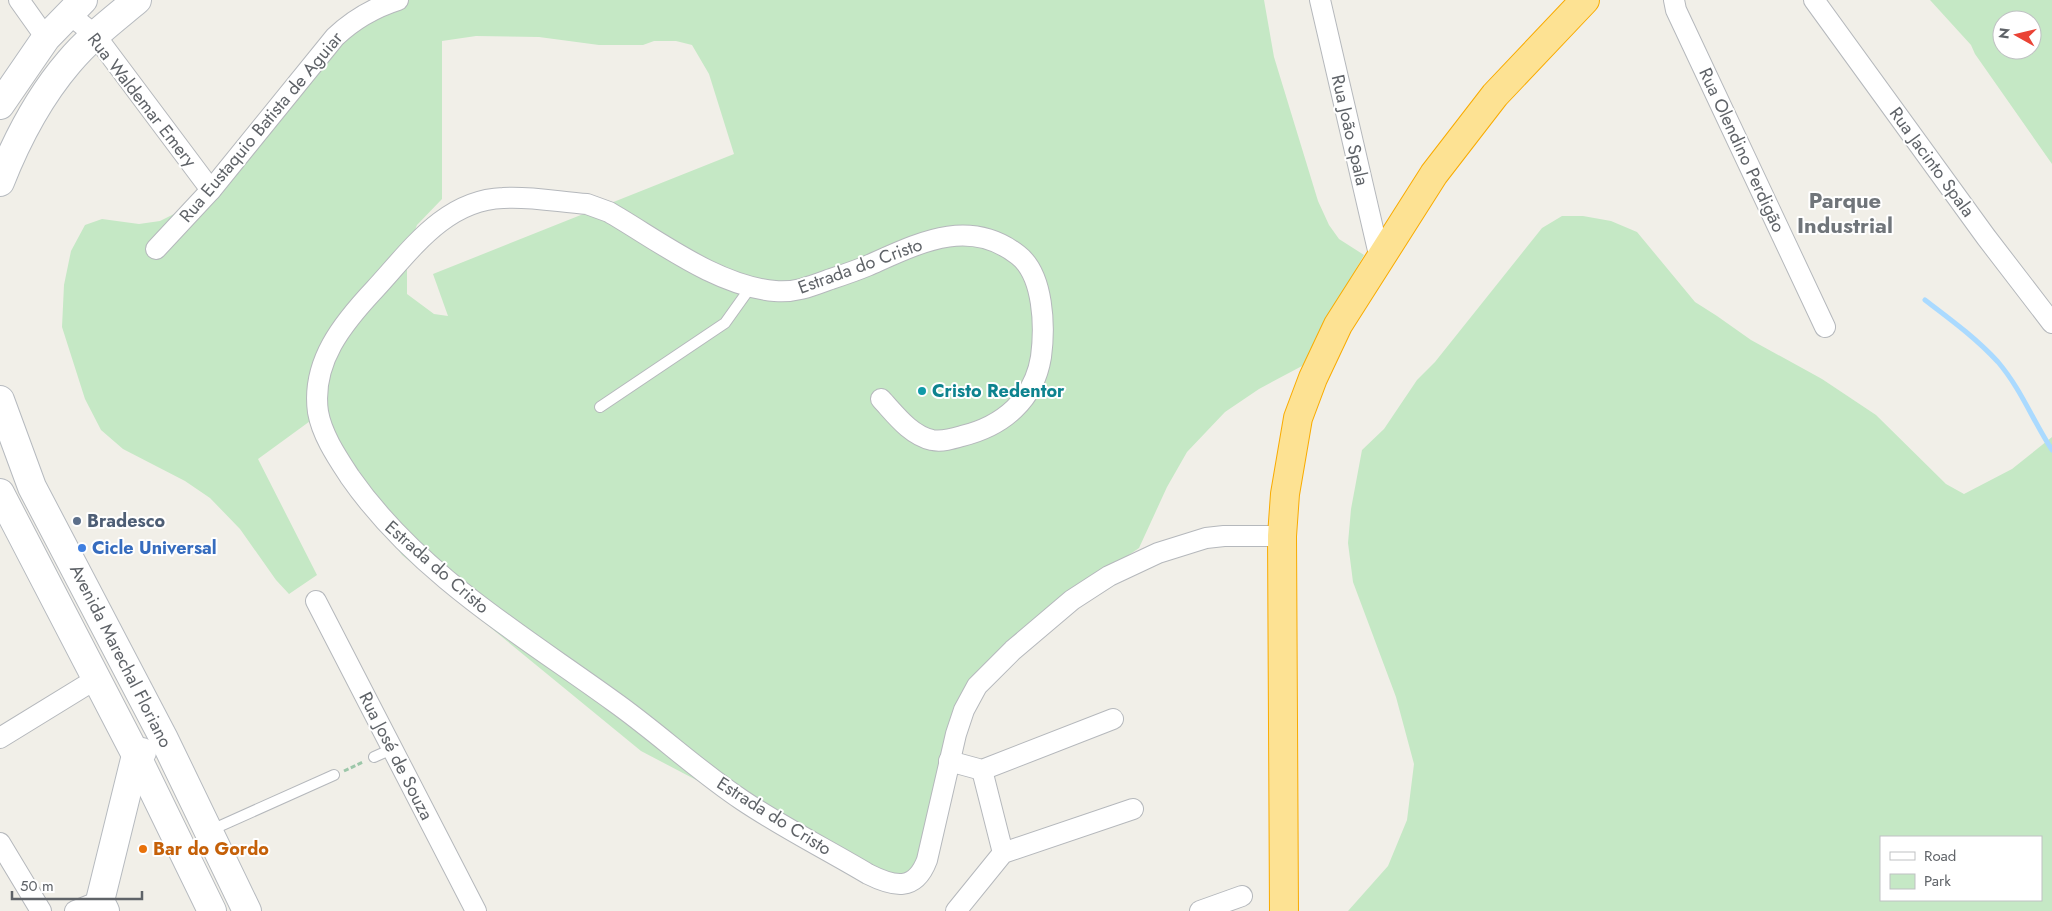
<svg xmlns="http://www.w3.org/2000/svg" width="2052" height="911" font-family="Jost,sans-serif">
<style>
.green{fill:#c5e8c5;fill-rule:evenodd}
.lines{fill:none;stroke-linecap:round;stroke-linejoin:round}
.stream{stroke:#aadaff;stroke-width:5}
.lane-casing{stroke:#b5b8bc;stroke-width:12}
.street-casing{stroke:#b5b8bc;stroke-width:22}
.secondary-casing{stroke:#b6babf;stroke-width:30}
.highway-casing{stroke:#f9ab00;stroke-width:30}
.path{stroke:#9cc7a9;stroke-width:3;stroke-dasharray:5 2.5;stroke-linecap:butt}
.lane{stroke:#fff;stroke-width:10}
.street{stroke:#fff;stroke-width:20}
.secondary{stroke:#fff;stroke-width:28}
.highway{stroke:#fde293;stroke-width:28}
.culture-dot{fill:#0f9aa8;stroke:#fff;stroke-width:2}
.service-dot{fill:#5c6f8a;stroke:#fff;stroke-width:2}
.shop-dot{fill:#3f7fe0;stroke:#fff;stroke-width:2}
.food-dot{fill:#e8710a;stroke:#fff;stroke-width:2}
.labels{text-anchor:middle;stroke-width:4;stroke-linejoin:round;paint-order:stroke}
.street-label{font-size:18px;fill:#5f6368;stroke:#fff}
.culture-label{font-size:18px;font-weight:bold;fill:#0d838f;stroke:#fff;text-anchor:start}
.service-label{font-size:18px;font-weight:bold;fill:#4e5e75;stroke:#fff;text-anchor:start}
.shop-label{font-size:18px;font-weight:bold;fill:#366cbe;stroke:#fff;text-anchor:start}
.food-label{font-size:18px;font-weight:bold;fill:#c56008;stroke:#fff;text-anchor:start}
.district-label{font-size:22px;font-weight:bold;fill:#70757a;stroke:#fff}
</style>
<rect width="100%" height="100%" fill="#f1efe8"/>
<g class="green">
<path d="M405 0H1264L1274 57 1318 201 1329 225 1339 239 1364 255 1302 366 1259 389 1225 412 1187 452 1167 487 1139 548 1088 583 1056 600 1021 633 982 693 953 748 939 818 902 888 641 751 402 555 337 465 317 416 258 459 317 575 289 594 276 580 240 529 210 498 185 481 123 449 101 430 85 399 62 327 64 285 71 251 85 225 102 219 139 224 160 221 188 207 315 54ZM476 36 539 37 599 45H643L654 41H676L692 45 709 74 734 154 433 274 448 316 434 314 407 294V251L417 225 442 199V41Z"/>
<path d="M1930 0H2052V164L1975 54 1971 45ZM2002 20H2032V50H2002Z"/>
<path d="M1562 216H1583L1611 221 1637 232 1695 302 1717 316 1751 340 1822 379 1876 415 1946 484 1964 494 2012 469 2052 437V911H1348L1388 866 1407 820 1414 764 1396 697 1353 582 1348 543 1351 509 1362 450 1384 429 1417 380 1435 362 1542 228ZM1881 837H2041V900H1881Z"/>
</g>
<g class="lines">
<path class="stream" d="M1925 300C1950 319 1976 338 1998 362 2021 389 2033 421 2052 450"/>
<g class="lane-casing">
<g id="lane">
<polyline points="600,407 725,323 750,288"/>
<polyline points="374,757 392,749"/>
<polyline points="209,831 334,775"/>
</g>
</g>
<g class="street-casing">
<g id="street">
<polyline points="19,0 46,38"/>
<polyline points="1320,0 1380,259"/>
<polyline points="1674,0 1676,10 1825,327"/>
<polyline points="1814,0 1986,237 2052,323"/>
<polyline points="69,14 95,35 211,190"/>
<path d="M156 249 211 190 335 37C354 19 373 8 398 0"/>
<path d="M881 399C895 414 910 435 932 440 942 442 952 439 962 436 1003 426 1034 400 1041 357 1045 327 1044 275 1018 255 968 216 917 244 867 266 855 271 843 275 831 279 812 286 795 293 775 291 717 286 659 241 609 212L587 204C559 202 530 196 503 198 445 200 411 250 375 289 343 323 311 362 318 412 322 435 337 457 350 477 417 573 519 633 613 701 657 732 697 770 742 800 782 827 826 849 868 874 894 887 915 892 927 860L956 734 964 710 977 686 1013 650 1072 600 1109 576 1158 553 1206 538 1224 536H1282"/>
<polyline points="316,601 476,911"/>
<polyline points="0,738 96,679"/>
<polyline points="949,761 982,770 1113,719"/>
<polyline points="982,770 1003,853"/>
<polyline points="0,843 41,911"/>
<polyline points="75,911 100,901"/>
<polyline points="956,911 1003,853 1133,809"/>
<polyline points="1200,911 1242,896"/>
</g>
</g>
<g class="secondary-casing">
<g id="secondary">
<polyline points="0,105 46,38 83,0"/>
<path d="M0 182C17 139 39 97 69 62 88 39 113 20 137 0"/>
<polyline points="0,400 32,487 164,739 247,911"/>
<polyline points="0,493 136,755 212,911"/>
<polyline points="105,911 100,901 136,755 142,752"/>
</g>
</g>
<g class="highway-casing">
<polyline id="highway" points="1284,911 1282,536 1285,494 1298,418 1313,378 1338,325 1434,174 1495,95 1585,0"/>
</g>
<polyline class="path" points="344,771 363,762"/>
<use href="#lane" class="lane"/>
<use href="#street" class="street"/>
<use href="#secondary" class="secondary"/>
<use href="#highway" class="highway"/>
</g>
<circle class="culture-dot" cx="922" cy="391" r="5"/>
<circle class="service-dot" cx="77" cy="521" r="5"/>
<circle class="shop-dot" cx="82" cy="548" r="5"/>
<circle class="food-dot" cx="143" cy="849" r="5"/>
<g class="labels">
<g class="street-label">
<text transform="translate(142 100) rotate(52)" y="6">Rua Waldemar Emery</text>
<text transform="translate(261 127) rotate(-50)" y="6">Rua Eustaquio Batista de Aguiar</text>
<text transform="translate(1350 130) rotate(77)" y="6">Rua João Spala</text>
<text transform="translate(1742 150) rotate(65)" y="6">Rua Olendino Perdigão</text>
<text transform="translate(1932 162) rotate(54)" y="6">Rua Jacinto Spala</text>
<text transform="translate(860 266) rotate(-20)" y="6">Estrada do Cristo</text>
<text transform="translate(437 567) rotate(41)" y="6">Estrada do Cristo</text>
<text transform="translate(121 656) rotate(63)" y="6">Avenida Marechal Floriano</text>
<text transform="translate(396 756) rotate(63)" y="6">Rua José de Souza</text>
<text transform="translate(774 816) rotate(32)" y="6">Estrada do Cristo</text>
</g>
<g class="culture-label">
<text x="932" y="397">Cristo Redentor</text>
</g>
<g class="service-label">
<text x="87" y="527">Bradesco</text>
</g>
<g class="shop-label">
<text x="92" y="554">Cicle Universal</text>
</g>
<g class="food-label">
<text x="153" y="855">Bar do Gordo</text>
</g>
<g class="district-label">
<text x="1845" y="208">Parque<tspan x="1845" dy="25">Industrial</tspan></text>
</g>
</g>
<rect x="1880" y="836" width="162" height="65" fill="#ffffff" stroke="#bfc1c3"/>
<rect x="1890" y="852" width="25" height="8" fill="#ffffff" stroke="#bfc1c3"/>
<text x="1924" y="861" font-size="15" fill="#5f6368">Road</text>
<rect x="1890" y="874" width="25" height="15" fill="#c5e8c5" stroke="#bfc1c3"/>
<text x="1924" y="886" font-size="15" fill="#5f6368">Park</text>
<g transform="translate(2017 35) rotate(278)"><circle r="24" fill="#ffffff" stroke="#bfc1c3"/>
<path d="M0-4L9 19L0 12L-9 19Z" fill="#ea4335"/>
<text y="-8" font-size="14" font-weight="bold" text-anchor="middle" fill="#5f6368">N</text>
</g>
<path d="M12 891v8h130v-8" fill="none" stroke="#5f6368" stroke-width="2.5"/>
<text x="20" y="891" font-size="15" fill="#5f6368" stroke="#ffffff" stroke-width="4" paint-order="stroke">50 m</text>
</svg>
